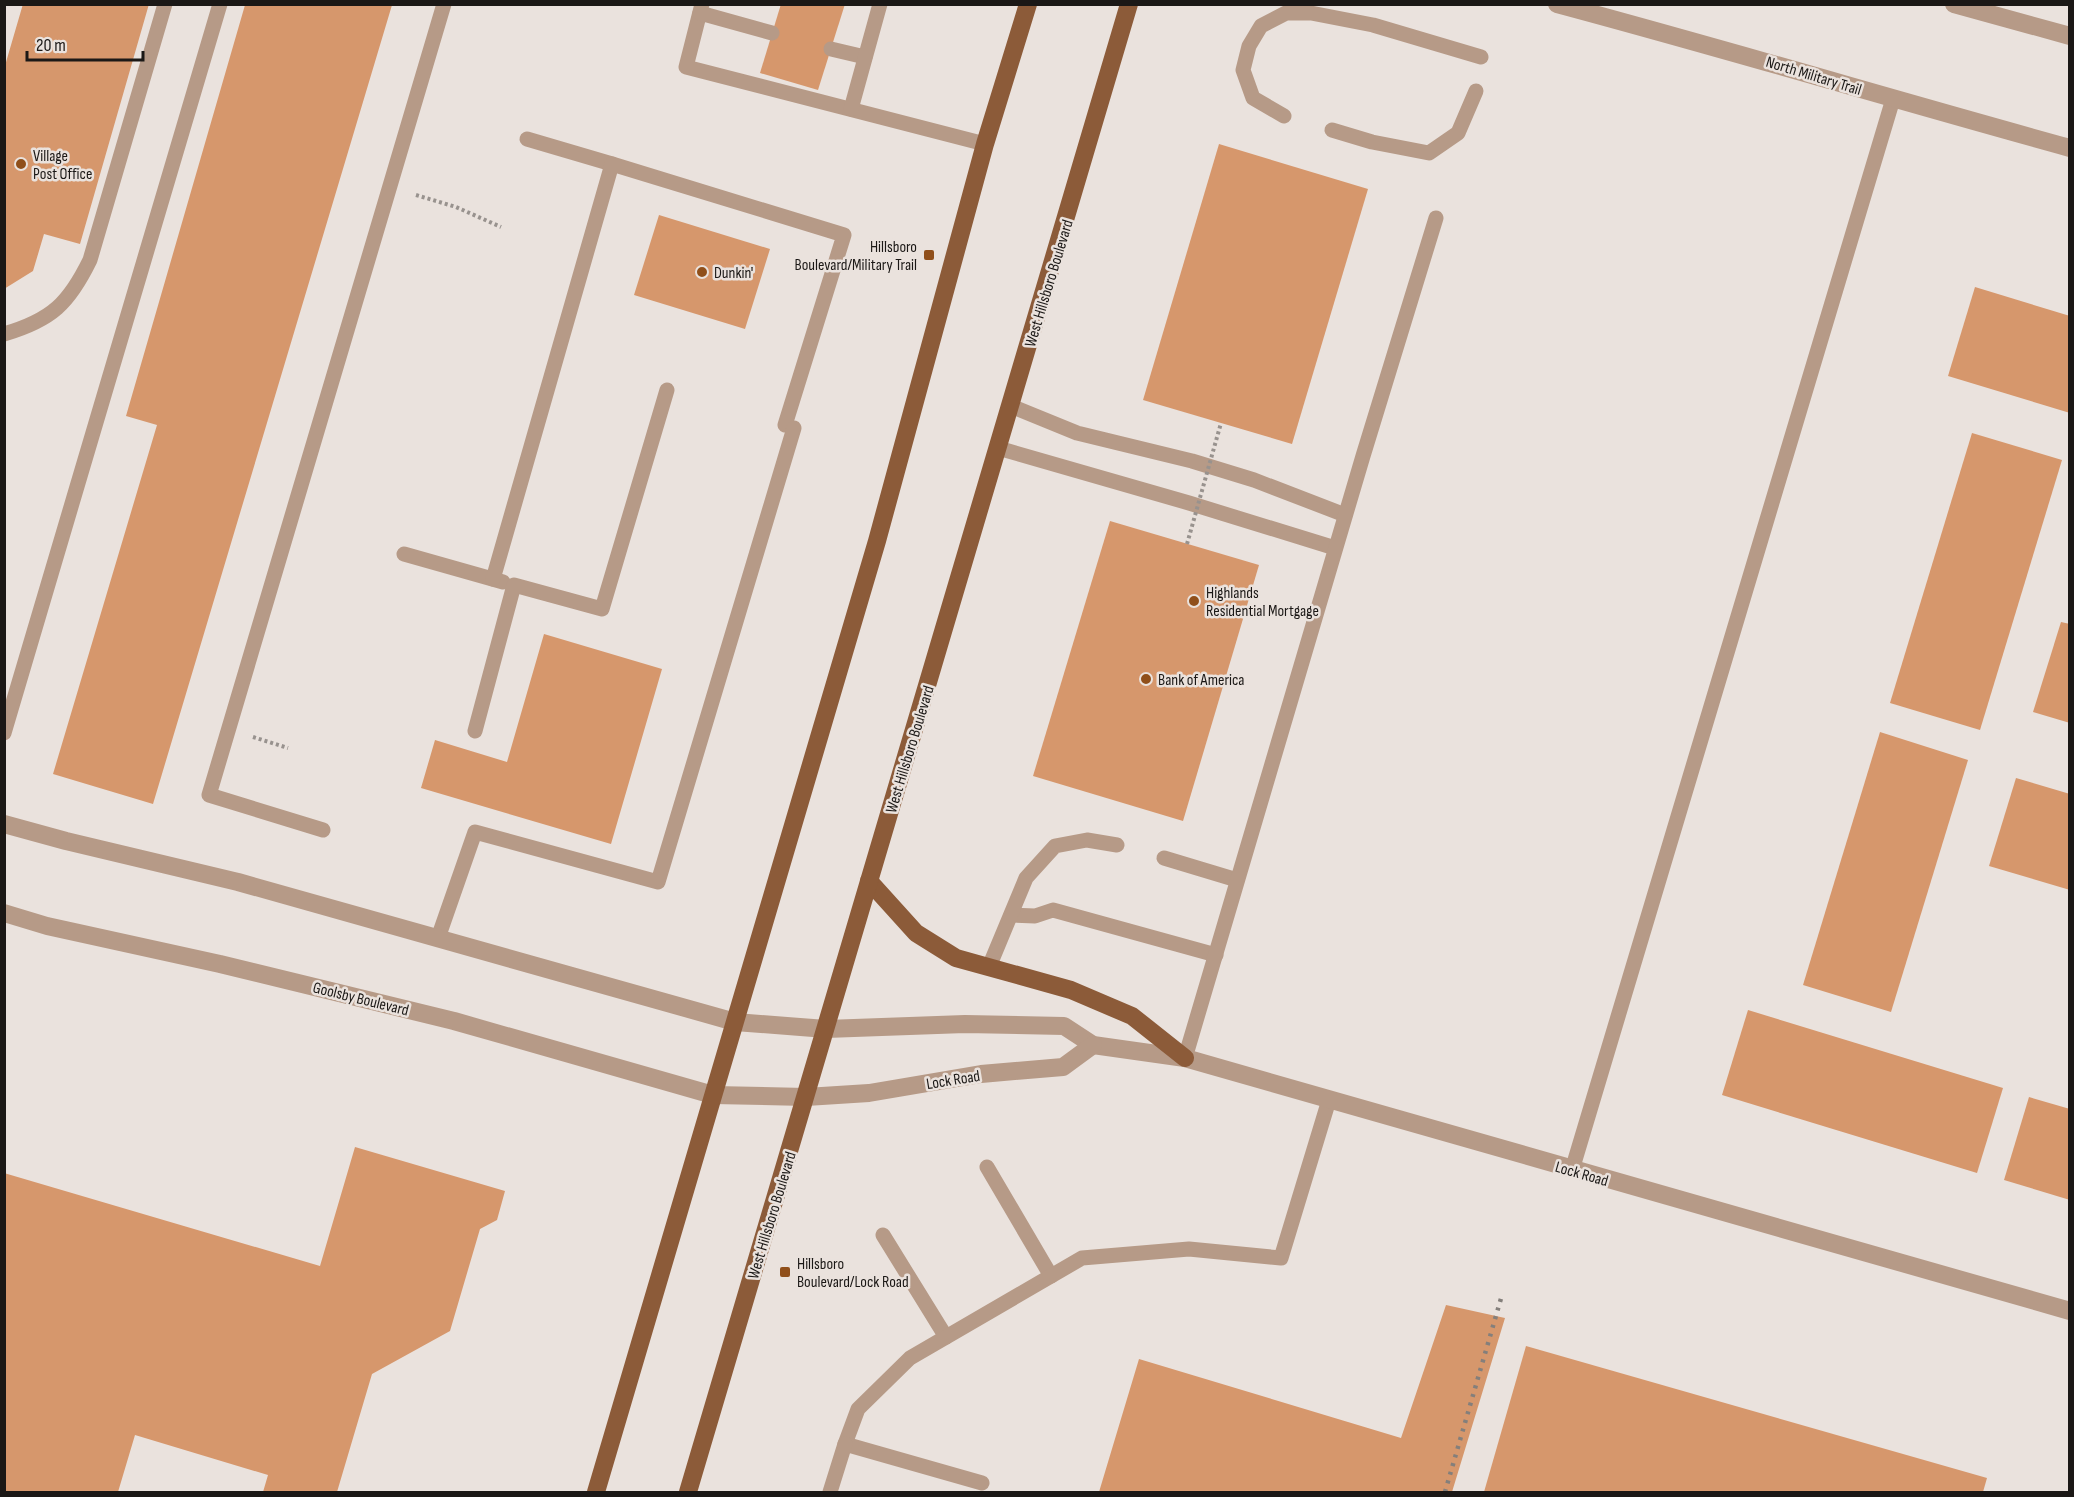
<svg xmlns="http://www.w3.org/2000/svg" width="2074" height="1497" font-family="'Sofia Sans Condensed',sans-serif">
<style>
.building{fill:#d6976c}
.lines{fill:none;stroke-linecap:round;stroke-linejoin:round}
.path{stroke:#98928e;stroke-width:4;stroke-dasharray:3 3;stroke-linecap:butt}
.service{stroke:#b69a87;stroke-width:15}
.minor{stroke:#b69a87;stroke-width:18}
.tertiary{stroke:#b69a87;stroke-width:18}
.primary{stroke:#8c5b39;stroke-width:18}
.rail{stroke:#847f7b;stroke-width:4.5;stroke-dasharray:3 6;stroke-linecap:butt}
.path-bridge{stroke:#98928e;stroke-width:4;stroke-dasharray:3 3;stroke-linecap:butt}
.poi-dot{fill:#904f1a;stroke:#eae2dd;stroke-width:2}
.labels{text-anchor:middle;stroke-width:5;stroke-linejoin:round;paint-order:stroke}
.street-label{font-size:16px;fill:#1b1816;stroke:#eae2dd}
.poi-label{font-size:16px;fill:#1b1816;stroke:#eae2dd;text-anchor:start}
</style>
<rect width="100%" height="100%" fill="#eae2dd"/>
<g class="building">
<polygon points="23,4 149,4 80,244 44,234 33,271 4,289 4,69"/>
<polygon points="781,4 845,4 818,90 760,73"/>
<polygon points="245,5 392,5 153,804 53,774 157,425 126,416"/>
<polygon points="1219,144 1368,189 1292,444 1143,400"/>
<polygon points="659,215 770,249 745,329 634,295"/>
<polygon points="1975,287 2070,316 2070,413 1948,376"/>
<polygon points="1972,433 2062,460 1980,730 1890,703"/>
<polygon points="1110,521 1259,565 1183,821 1033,776"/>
<polygon points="2061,622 2070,624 2070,723 2033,712"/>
<polygon points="544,634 662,669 611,844 421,788 435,740 507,762"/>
<polygon points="1880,732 1968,760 1891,1012 1803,985"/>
<polygon points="2016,778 2070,794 2070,890 1989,866"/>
<polygon points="1748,1010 2003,1088 1977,1173 1722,1095"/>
<polygon points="2029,1097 2070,1109 2070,1200 2004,1180"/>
<polygon points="355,1147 505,1191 497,1220 480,1229 450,1331 372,1374 337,1492 263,1492 268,1475 135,1435 118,1492 4,1492 4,1173 320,1266"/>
<polygon points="1446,1305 1505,1318 1452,1492 1099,1492 1139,1359 1401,1438"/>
<polygon points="1526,1346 1987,1478 1983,1492 1484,1492"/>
</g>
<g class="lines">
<g class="path">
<polyline points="416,195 456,207 501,227"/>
<polyline points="253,737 288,748"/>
</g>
<g class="service">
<polyline points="702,4 686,67 985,144"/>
<polyline points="700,13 772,33"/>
<polyline points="831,49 865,57"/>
<polyline points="851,109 880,4"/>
<polyline points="1284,116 1253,98 1243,70 1249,46 1261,26 1286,13 1311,13 1373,25 1481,57"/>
<polyline points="1332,130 1372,142 1429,153 1458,133 1476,91"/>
<polyline points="527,139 612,164"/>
<path d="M4 334C52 320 69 303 90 260L165 4"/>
<polyline points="1011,406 1077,433 1192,461 1254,480 1345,515"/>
<polyline points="998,448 1189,503 1335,548"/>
<polyline points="404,554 503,582"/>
<polyline points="493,579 612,164 844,235 785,425"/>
<polyline points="475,731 514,585 602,609 667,390"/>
<polyline points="4,733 220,4"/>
<polyline points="323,830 209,795 444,4"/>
<polyline points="1164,858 1237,880"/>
<polyline points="1011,915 1035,916 1053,910 1216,955"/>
<polyline points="438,938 475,832 658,882 794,428"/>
<polyline points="989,967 1026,878 1055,846 1087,840 1117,845"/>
<polyline points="1185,1058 1363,456 1436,218"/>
<polyline points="987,1167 1051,1276"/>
<polyline points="1572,1170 1893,99"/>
<polyline points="883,1235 946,1337"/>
<polyline points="982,1483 845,1444 858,1409 910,1358 1082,1258 1189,1249 1281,1258 1329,1100"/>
<polyline points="830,1492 845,1444"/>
</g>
<g class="minor">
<polyline points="4,824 66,841 238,882 735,1022 826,1029 965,1024 1064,1026 1093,1045 1185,1058 2070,1311"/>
<polyline points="4,913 47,926 220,964 454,1021 713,1095 806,1097 869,1093 981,1074 1063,1067 1093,1045"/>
</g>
<g class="tertiary">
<path d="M1557 4C1729 50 1899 101 2070 148"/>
<polyline points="1954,4 2070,36"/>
</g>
<g class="primary">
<polyline points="869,881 916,933 956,958 1071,990 1132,1016 1185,1058"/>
<polyline points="596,1492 877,541 985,144 1028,4"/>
<polyline points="688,1492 1129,4"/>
</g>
<polyline class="rail" points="1445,1492 1502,1295"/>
<polyline class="path-bridge" points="1187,544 1221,423"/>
</g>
<g class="poi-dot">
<circle cx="21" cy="164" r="6"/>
<rect x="923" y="249" width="12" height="12" rx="3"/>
<circle cx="702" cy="272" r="6"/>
<circle cx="1194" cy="601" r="6"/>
<circle cx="1146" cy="679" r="6"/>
<rect x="779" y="1266" width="12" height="12" rx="3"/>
</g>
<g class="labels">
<g class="street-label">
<text transform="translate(1814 75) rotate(17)" y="6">North Military Trail</text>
<text transform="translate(1048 283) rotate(-73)" y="6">West Hillsboro Boulevard</text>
<text transform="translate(909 749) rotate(-73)" y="6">West Hillsboro Boulevard</text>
<text transform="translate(361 998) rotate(14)" y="6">Goolsby Boulevard</text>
<text transform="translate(953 1079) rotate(-9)" y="6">Lock Road</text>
<text transform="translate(1582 1173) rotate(16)" y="6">Lock Road</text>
<text transform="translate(771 1215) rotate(-73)" y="6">West Hillsboro Boulevard</text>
</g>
<g class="poi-label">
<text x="33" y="161">Village<tspan x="33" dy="18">Post Office</tspan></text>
<text x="917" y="252" text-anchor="end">Hillsboro<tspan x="917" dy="18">Boulevard/Military Trail</tspan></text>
<text x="714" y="278">Dunkin'</text>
<text x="1206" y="598">Highlands<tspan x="1206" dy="18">Residential Mortgage</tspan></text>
<text x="1158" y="685">Bank of America</text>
<text x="797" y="1269">Hillsboro<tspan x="797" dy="18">Boulevard/Lock Road</tspan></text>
</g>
</g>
<rect width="2074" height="1497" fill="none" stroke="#1b1816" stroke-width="12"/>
<path d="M27 51v9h116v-9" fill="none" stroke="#1b1816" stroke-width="3"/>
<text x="36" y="51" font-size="18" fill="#1b1816" stroke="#eae2dd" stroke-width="4.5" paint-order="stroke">20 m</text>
</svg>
